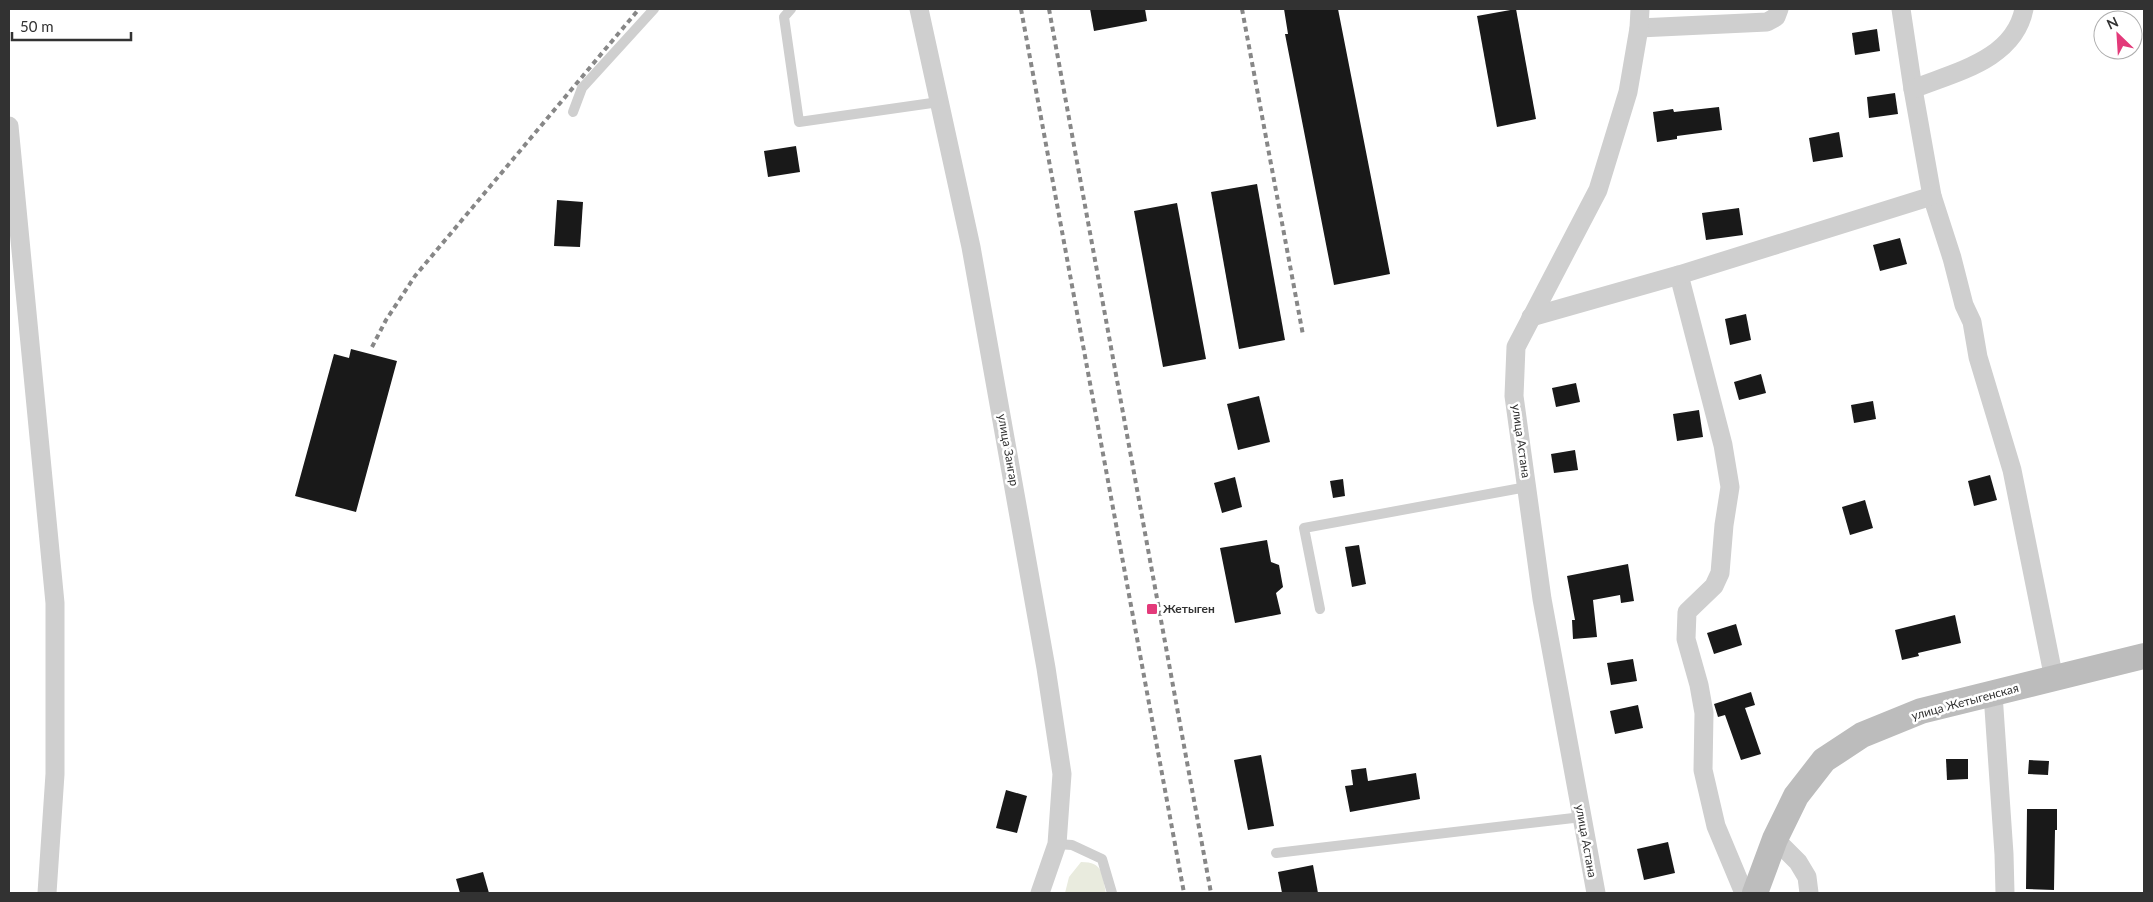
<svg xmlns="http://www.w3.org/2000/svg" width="2153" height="902" font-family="Lato,sans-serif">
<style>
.green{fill:#e9ebde}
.building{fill:#191919}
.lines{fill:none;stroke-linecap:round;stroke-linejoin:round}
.lane{stroke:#cfcfcf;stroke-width:10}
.street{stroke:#cfcfcf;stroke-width:19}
.secondary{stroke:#bcbcbc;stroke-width:26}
.rail{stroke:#878787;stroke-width:4;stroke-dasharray:5 4;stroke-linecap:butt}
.poi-dot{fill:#e33a7a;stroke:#fff;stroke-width:2}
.labels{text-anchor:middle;stroke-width:5;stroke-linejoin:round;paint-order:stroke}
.street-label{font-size:12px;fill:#323232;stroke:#fff}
.poi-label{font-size:12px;font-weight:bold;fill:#323232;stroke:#fff;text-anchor:start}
</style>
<rect width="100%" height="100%" fill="#fff"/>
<path class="green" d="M1081 862C1104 862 1102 875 1106 893H1065L1069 877Z"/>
<g class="building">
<polygon points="1090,9 1145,9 1147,21 1094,31"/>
<polygon points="1284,9 1338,9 1390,274 1334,285 1285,34 1288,34"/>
<polygon points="1516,9 1536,119 1497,127 1477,16"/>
<polygon points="1877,29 1880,51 1855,55 1852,33"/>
<polygon points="1895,93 1898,114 1869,118 1867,97"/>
<polygon points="1719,107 1722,130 1677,136 1677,139 1657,142 1653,112 1673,109 1674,112"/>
<polygon points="1839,132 1843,157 1813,162 1809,138"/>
<polygon points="796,146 800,172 768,177 764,151"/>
<polygon points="1257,184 1285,340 1239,349 1211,192"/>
<polygon points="557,200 583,202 580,247 554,246"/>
<polygon points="1177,203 1206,359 1163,367 1134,211"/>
<polygon points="1739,208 1743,235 1706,240 1702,213"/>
<polygon points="1900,238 1907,264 1880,271 1873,245"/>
<polygon points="1746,314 1751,340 1730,345 1725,319"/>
<polygon points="351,349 397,361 356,512 295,496 334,354 349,358"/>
<polygon points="1761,374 1766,393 1739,400 1734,382"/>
<polygon points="1576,383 1580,402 1556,407 1552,388"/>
<polygon points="1259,396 1270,442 1238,450 1227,404"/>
<polygon points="1873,401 1876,419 1854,423 1851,405"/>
<polygon points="1699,410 1703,437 1677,441 1673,414"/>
<polygon points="1575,450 1578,470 1554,473 1551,454"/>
<polygon points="1990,475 1997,500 1974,506 1968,481"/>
<polygon points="1235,477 1242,507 1222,513 1214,483"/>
<polygon points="1343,479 1345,496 1333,498 1330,481"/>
<polygon points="1865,500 1873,528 1850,535 1842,507"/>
<polygon points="1267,540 1271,562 1279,565 1283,587 1276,593 1281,614 1235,623 1220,548"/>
<polygon points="1359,545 1366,584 1352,587 1345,547"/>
<polygon points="1628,564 1634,601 1621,603 1620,595 1593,600 1597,637 1573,639 1572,620 1575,620 1567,576"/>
<polygon points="1955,615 1961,643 1918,653 1919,656 1902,660 1895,630"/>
<polygon points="1736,624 1742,645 1714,654 1707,633"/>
<polygon points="1633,659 1637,681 1611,685 1607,663"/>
<polygon points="1751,692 1755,705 1745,708 1761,754 1741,760 1725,715 1718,717 1714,704"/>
<polygon points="1638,705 1643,728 1615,734 1610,711"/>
<polygon points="1261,755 1274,826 1248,830 1234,760"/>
<polygon points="1946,759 1968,759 1968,779 1947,780"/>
<polygon points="2029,760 2049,761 2048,775 2028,774"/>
<polygon points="1366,768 1368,781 1416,773 1420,799 1350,812 1345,786 1353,785 1351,770"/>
<polygon points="1006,790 1027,796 1017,833 996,828"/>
<polygon points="2027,809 2057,809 2057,830 2055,830 2054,890 2026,889"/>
<polygon points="1668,842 1675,873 1644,880 1637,849"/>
<polygon points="1313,865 1318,893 1282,893 1278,872"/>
<polygon points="483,872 489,893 460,893 456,879"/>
</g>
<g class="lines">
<g class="lane">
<polyline points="791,9 784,17 799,122 939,102"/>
<polyline points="573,112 582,88 654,9"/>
<polyline points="1320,609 1304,528 1527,487"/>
<polyline points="1057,844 1072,845 1102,859 1112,893"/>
<polyline points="1276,853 1582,817"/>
</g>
<g class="street">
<polyline points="919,9 971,247 1046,668 1062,774 1057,844 1040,893"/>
<polyline points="1901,9 1913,89 1932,196 1952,258 1964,305 1972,322 1978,357 2012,470 2054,679"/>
<polyline points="1639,28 1767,22 1776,17 1779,9"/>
<path d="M1913 89C1955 72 2014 60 2024 9"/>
<polyline points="9,126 55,603 55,774 47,893"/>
<polyline points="1679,275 1723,445 1730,487 1724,525 1720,573 1714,586 1687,612 1686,639 1699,685 1704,713 1703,770 1716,826 1744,893"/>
<polyline points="1531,317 1679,275 1932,196"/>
<polyline points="1993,694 2004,854 2005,893"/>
<polyline points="1775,839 1798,862 1807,877 1809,893"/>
<polyline points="1596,893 1542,599 1514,396 1516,347 1598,190 1628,92 1639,28 1640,9"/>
</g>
<polyline class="secondary" points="1755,893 1775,839 1796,796 1824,760 1862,735 1921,711 2144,656"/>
<g class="rail">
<polyline points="1021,9 1184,893"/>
<polyline points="1049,9 1211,893"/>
<polyline points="1242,9 1303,335"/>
<polyline points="372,347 386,320 415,276 639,9"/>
</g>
</g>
<rect class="poi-dot" x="1146" y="603" width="12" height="12" rx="2.5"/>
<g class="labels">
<g class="street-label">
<text transform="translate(1521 441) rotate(82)" y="4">улица Астана</text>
<text transform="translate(1008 450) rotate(80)" y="4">улица Зангар</text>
<text transform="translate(1965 702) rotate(-15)" y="4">улица Жетыгенская</text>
<text transform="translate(1586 841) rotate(80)" y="4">улица Астана</text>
</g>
<g class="poi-label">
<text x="1163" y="613">Жетыген</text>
</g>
</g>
<rect width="2153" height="902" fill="none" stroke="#323232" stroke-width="20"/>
<g transform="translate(2118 35) rotate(335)"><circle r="24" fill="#ffffff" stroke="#adadad"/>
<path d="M0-4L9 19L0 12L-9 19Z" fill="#e33a7a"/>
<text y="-8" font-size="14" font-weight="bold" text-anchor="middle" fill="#323232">N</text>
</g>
<path d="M12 32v8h119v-8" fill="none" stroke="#323232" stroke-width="2.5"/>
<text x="20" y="32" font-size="15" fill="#323232" stroke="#ffffff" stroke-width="4" paint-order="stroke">50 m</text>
</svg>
